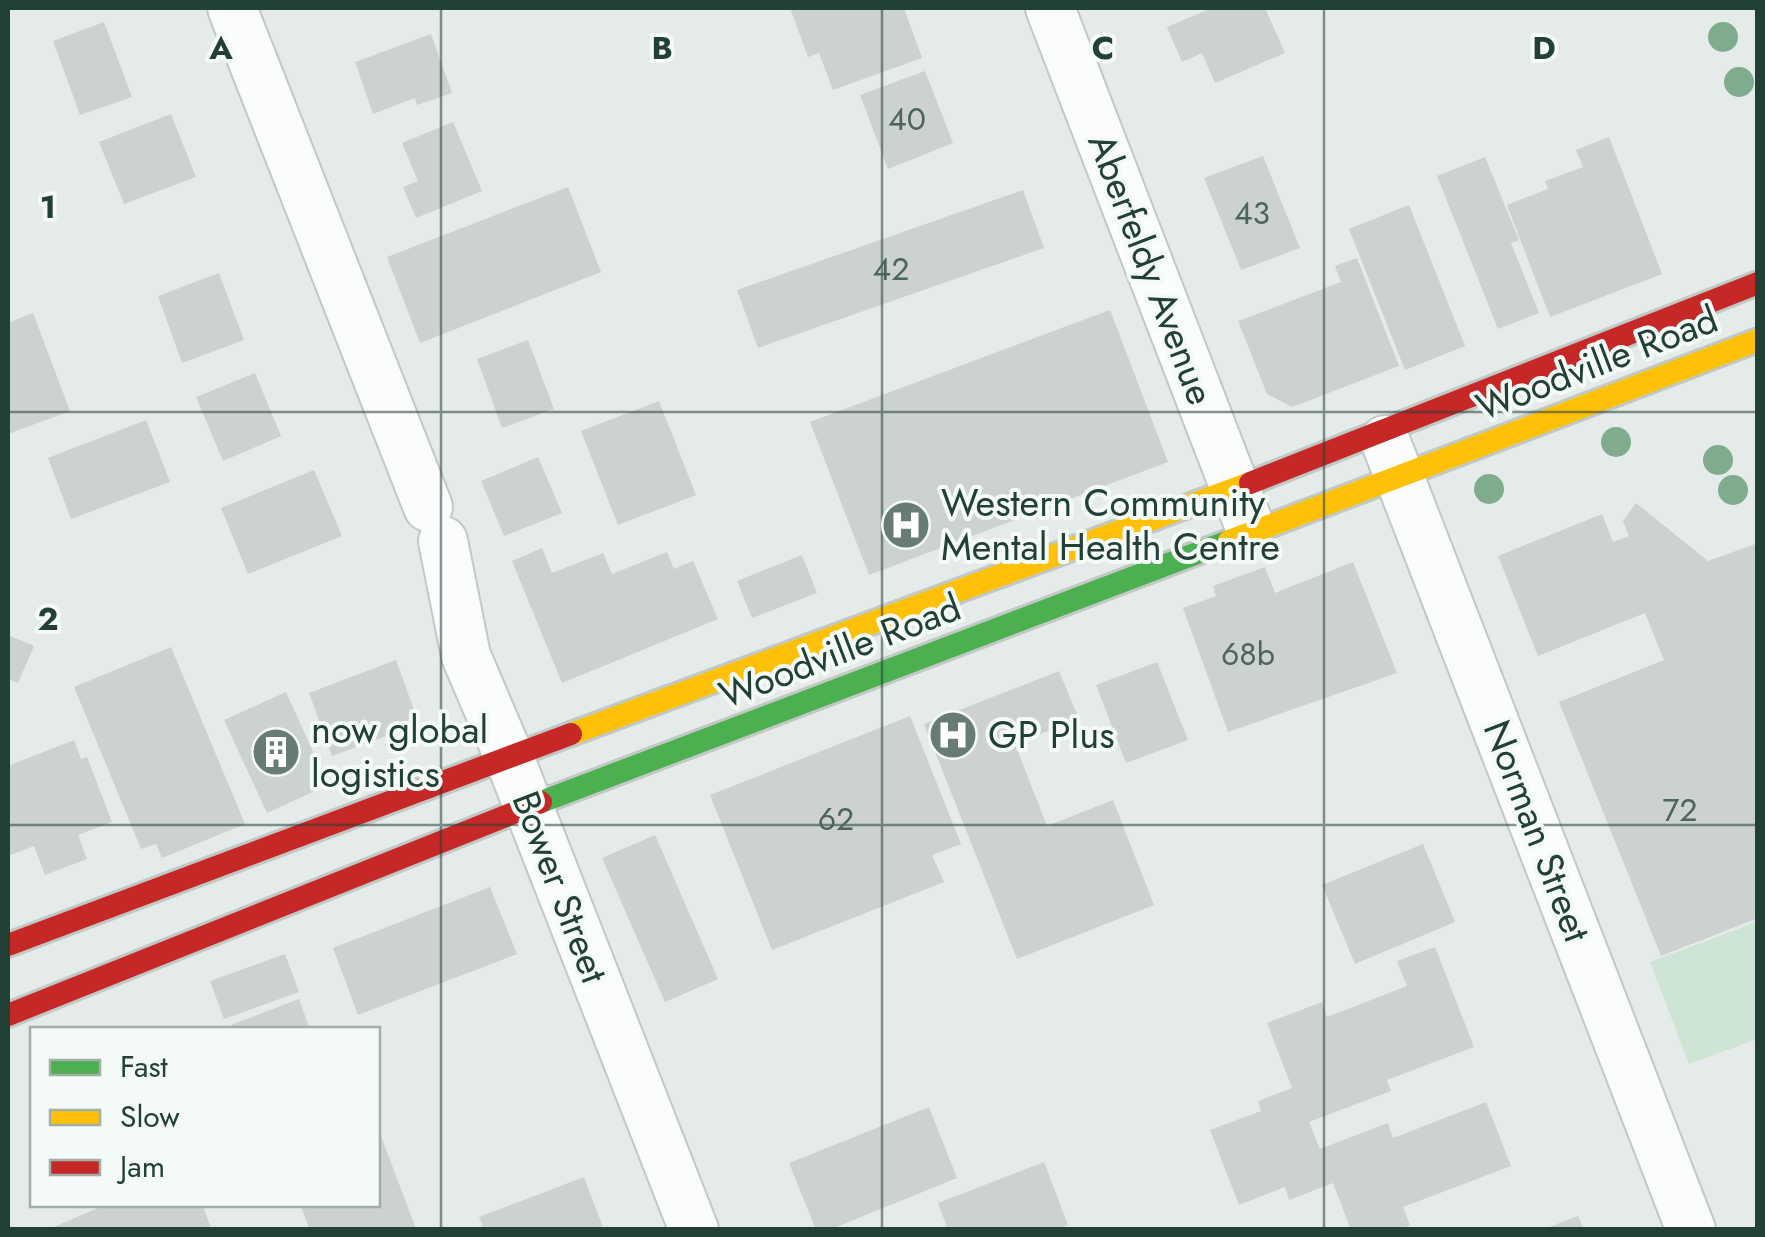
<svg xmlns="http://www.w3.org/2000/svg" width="1765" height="1237" font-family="Jost,sans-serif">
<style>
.green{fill:#cee4d4}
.building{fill:#ccd2cf}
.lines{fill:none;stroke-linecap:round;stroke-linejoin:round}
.street-casing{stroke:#c2c8c5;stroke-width:52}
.fast-casing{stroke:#c1c9c5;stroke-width:28}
.slow-casing{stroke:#c1c9c5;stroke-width:28}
.jam-casing{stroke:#c1c9c5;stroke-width:28}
.street{stroke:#fbfcfc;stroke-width:48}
.fast{stroke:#4caf50;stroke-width:22}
.slow{stroke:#ffc107;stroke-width:22}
.jam{stroke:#c62828;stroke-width:22}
.tree{fill:#7fac8d}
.grid{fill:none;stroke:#224035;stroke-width:2.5;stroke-opacity:0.55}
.labels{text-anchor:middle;stroke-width:8;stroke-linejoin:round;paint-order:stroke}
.number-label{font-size:32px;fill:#4d655c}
.street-label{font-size:38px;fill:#224035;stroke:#f4faf6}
.poi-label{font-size:38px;fill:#224035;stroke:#f4faf6;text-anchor:start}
.grid-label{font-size:32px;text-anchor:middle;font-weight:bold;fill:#224035;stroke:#f4faf6;stroke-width:8;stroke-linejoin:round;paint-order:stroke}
</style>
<rect width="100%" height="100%" fill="#e5ebe8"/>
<polygon class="green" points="1757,922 1757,1039 1689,1064 1650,962"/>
<g class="building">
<polygon points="790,8 904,8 922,58 833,90 819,53 808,57"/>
<polygon points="1212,8 1265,8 1285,53 1215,83 1202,53 1182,62 1167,27"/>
<polygon points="104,22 132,97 80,115 53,41"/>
<polygon points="431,34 452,93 417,105 415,98 373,114 355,62"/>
<polygon points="925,71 953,143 888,169 860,95"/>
<polygon points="171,114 196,177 124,204 99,142"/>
<polygon points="453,122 482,191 416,218 403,187 418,181 402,143"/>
<polygon points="1609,137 1662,274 1550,317 1507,205 1548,189 1545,181 1583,167 1576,150"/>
<polygon points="1263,156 1300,248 1241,270 1204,178"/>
<polygon points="1485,157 1519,240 1511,243 1539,313 1498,329 1437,176"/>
<polygon points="568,187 601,272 420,343 387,257"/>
<polygon points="1023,190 1044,248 758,348 737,290"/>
<polygon points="1409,205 1465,346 1405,370 1349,229"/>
<polygon points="1357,258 1399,366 1292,407 1267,394 1238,321 1341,282 1335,266"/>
<polygon points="219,273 244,340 182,363 158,296"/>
<polygon points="1110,310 1168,462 869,575 810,422"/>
<polygon points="33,313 70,411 8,434 8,323"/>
<polygon points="528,340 554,409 502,428 477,359"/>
<polygon points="255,373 281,436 223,461 196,397"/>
<polygon points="659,401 696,495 618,525 581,431"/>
<polygon points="146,420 170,482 71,519 48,458"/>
<polygon points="538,457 562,513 504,536 481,481"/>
<polygon points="314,470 342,536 248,574 221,508"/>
<polygon points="1636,503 1708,561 1758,543 1758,918 1661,956 1559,702 1664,660 1645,613 1538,656 1498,556 1602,514 1613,542 1629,536 1623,521"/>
<polygon points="542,548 552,573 603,553 612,574 667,552 674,569 693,561 718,619 562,683 512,561"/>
<polygon points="802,555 817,593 752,618 737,581"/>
<polygon points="1353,562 1397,673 1228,732 1183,608 1216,596 1213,586 1265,567 1275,593"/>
<polygon points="8,635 34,646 18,683 8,679"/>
<polygon points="171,647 245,824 162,858 156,844 141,849 74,687"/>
<polygon points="396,660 419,724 332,756 309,693"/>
<polygon points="1157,662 1188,740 1126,763 1096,685"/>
<polygon points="1059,671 1079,719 1015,744 1047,826 1113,800 1154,905 1017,959 924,724"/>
<polygon points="286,692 328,785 267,813 224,720"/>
<polygon points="910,716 961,844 932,855 944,882 772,950 710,795"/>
<polygon points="74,740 81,759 87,757 112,822 78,835 87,859 45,875 34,846 8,856 8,791 9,791 8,766"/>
<polygon points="655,835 718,979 665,1002 602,858"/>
<polygon points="1423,844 1455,922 1355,964 1322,885"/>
<polygon points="490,887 517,954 358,1015 333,948"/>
<polygon points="1435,947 1474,1047 1387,1080 1391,1091 1309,1122 1320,1149 1388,1123 1393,1138 1486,1102 1511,1166 1403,1207 1410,1225 1399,1230 1351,1230 1333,1183 1289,1200 1285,1187 1239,1205 1210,1130 1261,1111 1258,1101 1292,1088 1267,1023 1322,1002 1327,1017 1407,986 1397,961"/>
<polygon points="285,954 299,992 224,1019 210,981"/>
<polygon points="299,999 310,1030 233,1030 231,1025"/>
<polygon points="929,1107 957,1178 829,1230 816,1230 789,1163"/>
<polygon points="378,1128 416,1229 310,1230 300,1204 378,1204"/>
<polygon points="1044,1162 1068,1225 1055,1230 948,1230 938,1203"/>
<polygon points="584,1177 604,1230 484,1230 479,1217"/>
<polygon points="107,1204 202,1204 212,1230 47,1230"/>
<polygon points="1578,1216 1584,1230 1544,1230 1544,1229"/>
</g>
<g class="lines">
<g class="street-casing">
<g id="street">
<polyline points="232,8 428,507"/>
<polyline points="1050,8 1248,522"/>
<polyline points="1385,440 1691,1230"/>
<polyline points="443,541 466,656 509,757 694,1230"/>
</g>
</g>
<g class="fast-casing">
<polyline id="fast" points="541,802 1229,541"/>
</g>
<g class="slow-casing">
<g id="slow">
<polyline points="1229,541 1758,340"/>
<polyline points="571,734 1250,483"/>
</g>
</g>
<g class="jam-casing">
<g id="jam">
<polyline points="1250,483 1758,283"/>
<polyline points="8,945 571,734"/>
<polyline points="8,1015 541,802"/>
</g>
</g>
<use href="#street" class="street"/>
<use href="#fast" class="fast"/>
<use href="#slow" class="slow"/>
<use href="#jam" class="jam"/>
</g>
<g class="tree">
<circle cx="1723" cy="37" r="15"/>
<circle cx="1739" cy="82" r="15"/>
<circle cx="1616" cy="442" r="15"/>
<circle cx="1718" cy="460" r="15"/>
<circle cx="1489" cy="489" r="15"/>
<circle cx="1733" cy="490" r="15"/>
</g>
<path class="grid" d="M441 8V1230M882 8V1230M1324 8V1230M8 412H1758M8 825H1758"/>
<defs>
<g id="hospital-disc" transform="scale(2.5)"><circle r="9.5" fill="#667c74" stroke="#f4faf6"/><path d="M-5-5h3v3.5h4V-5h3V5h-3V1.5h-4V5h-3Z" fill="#fff"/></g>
<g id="building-disc" transform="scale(2.5)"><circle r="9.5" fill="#667c74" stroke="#f4faf6"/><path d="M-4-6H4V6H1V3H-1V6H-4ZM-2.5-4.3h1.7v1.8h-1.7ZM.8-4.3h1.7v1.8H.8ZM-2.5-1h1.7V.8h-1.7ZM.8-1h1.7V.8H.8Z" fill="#fff"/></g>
</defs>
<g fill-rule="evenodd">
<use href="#hospital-disc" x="906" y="525"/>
<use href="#hospital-disc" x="953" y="735"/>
<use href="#building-disc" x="276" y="752"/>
</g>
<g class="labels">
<g class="number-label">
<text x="907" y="130">40</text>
<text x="1252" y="224">43</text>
<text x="891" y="280">42</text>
<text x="1248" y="665">68b</text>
<text x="1680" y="821">72</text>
<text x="836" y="830">62</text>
</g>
<g class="street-label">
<text transform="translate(1151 269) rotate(69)" y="13">Aberfeldy Avenue</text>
<text transform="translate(1597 363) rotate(-21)" y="13">Woodville Road</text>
<text transform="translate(840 651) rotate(-21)" y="13">Woodville Road</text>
<text transform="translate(1537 831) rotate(69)" y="13">Norman Street</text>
<text transform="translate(560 887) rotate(69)" y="13">Bower Street</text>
</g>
<g class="poi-label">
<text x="941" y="516">Western Community<tspan x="941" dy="44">Mental Health Centre</tspan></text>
<text x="311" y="743">now global<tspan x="311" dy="44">logistics</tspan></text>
<text x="988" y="748">GP Plus</text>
</g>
</g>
<g class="grid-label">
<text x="221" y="59">A</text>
<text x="662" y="59">B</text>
<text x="1103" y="59">C</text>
<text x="1544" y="59">D</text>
<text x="48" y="218">1</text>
<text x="48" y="630">2</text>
</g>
<rect width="1765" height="1237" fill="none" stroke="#224035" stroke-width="20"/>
<rect x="30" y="1027" width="350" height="180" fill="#f4faf6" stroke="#a0b0a9" stroke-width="2.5"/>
<rect x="50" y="1060" width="50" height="15" fill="#4caf50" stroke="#a0b0a9" stroke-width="2.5"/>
<text x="120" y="1077" font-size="30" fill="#224035">Fast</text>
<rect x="50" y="1110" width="50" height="15" fill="#ffc107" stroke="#a0b0a9" stroke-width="2.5"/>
<text x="120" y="1127" font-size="30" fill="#224035">Slow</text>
<rect x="50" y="1160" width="50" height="15" fill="#c62828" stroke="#a0b0a9" stroke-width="2.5"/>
<text x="120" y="1177" font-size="30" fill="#224035">Jam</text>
</svg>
